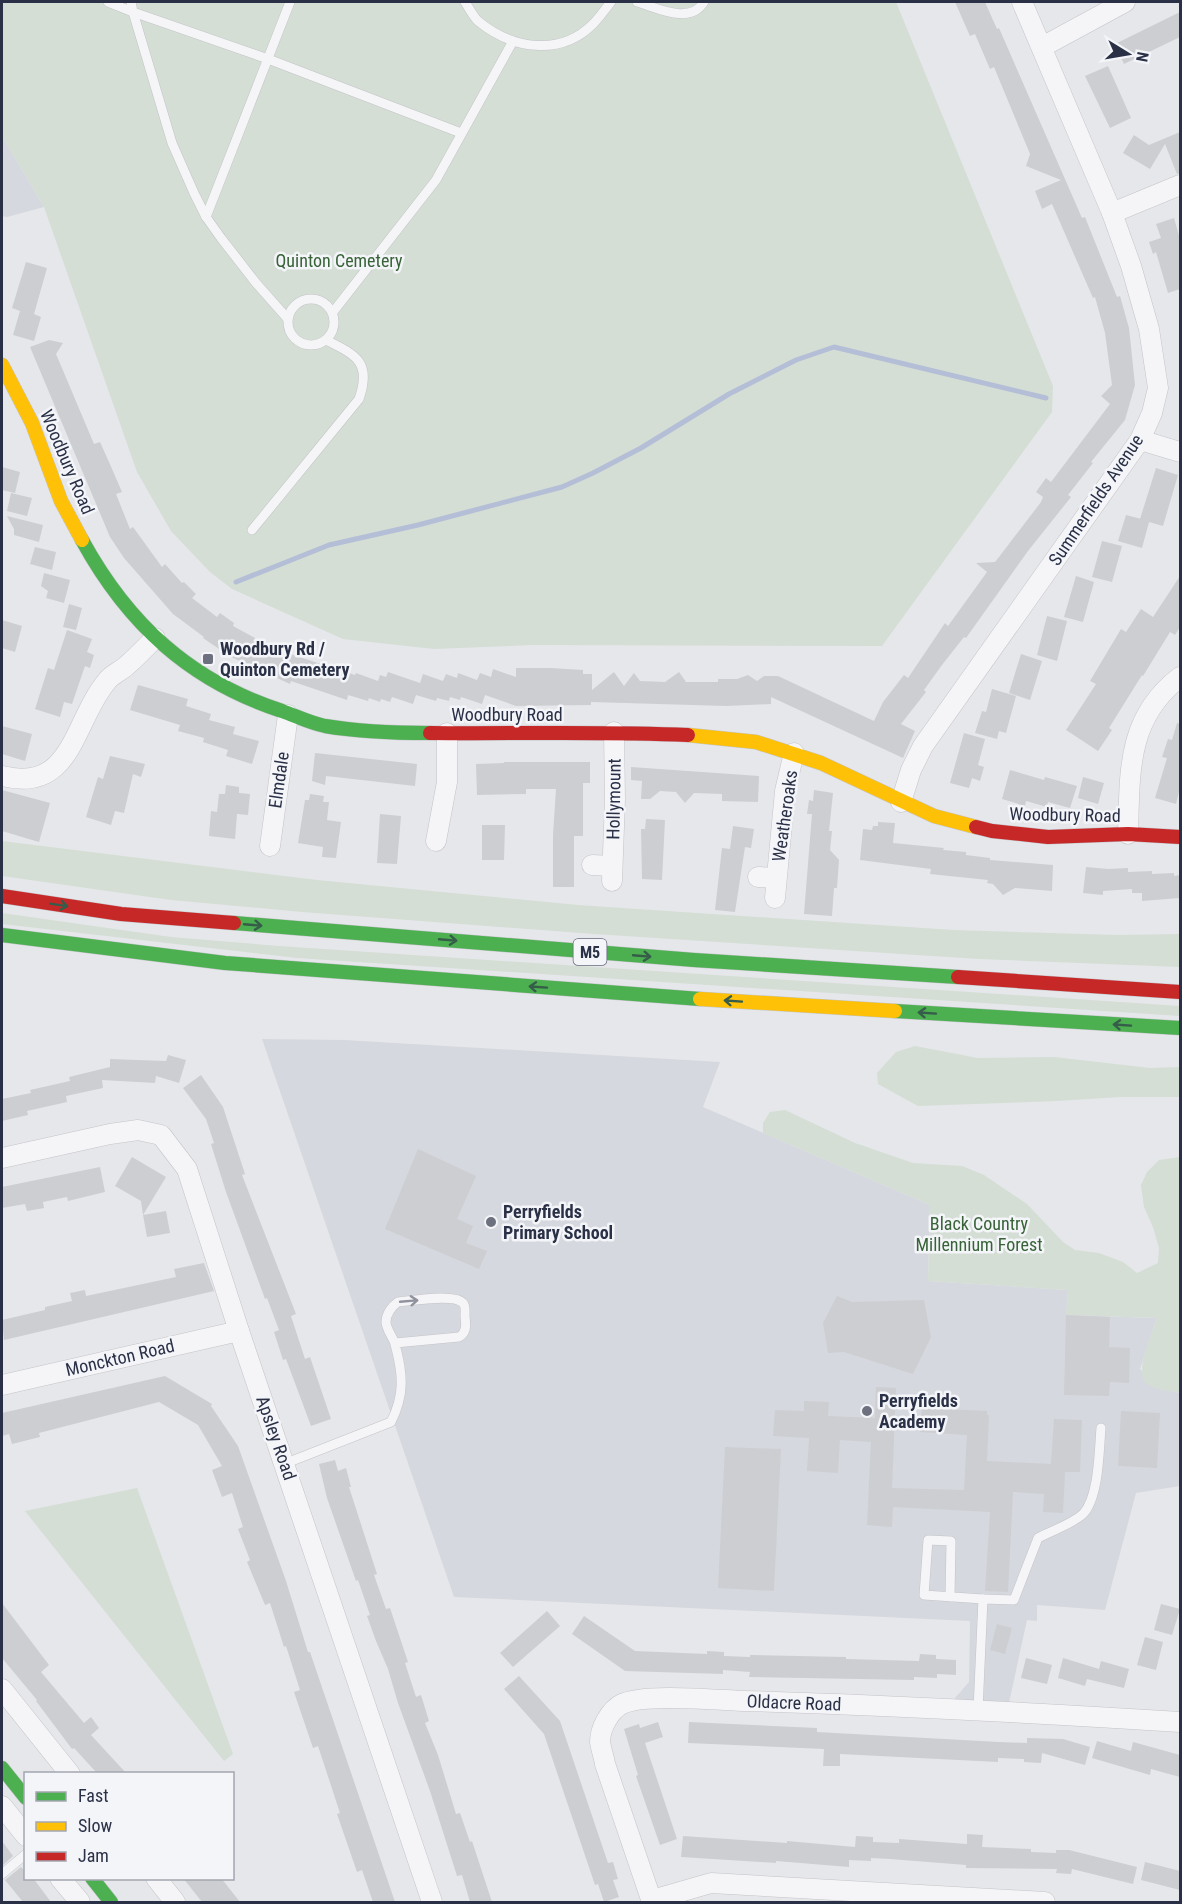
<svg xmlns="http://www.w3.org/2000/svg" width="1182" height="1904" font-family="'Roboto Condensed',sans-serif">
<style>
.built{fill:#d6d8df}
.green{fill:#d4ded5}
.lines{fill:none;stroke-linecap:round;stroke-linejoin:round}
.stream{stroke:#b4bed6;stroke-width:5}
.building{fill:#cdced2}
.lane-casing{stroke:#c3c4c8;stroke-width:10}
.street-casing{stroke:#c3c4c8;stroke-width:21}
.fast-casing{stroke:#c3c4c8;stroke-width:15}
.slow-casing{stroke:#c3c4c8;stroke-width:15}
.jam-casing{stroke:#c3c4c8;stroke-width:15}
.lane{stroke:#f5f5f7;stroke-width:9}
.street{stroke:#f5f5f7;stroke-width:20}
.fast{stroke:#4caf50;stroke-width:14}
.slow{stroke:#ffc107;stroke-width:14}
.jam{stroke:#c62828;stroke-width:14}
.oneway{stroke:#365c4a}
.oneway2{stroke:#90929e}
.poi-dot{fill:#6c707f;stroke:#f4f5f9;stroke-width:2}
.labels{text-anchor:middle;stroke-width:5;stroke-linejoin:round;paint-order:stroke}
.shield{fill:#f4f5f9;stroke:#676b7c;stroke-width:1.5}
.shield-label{font-size:16px;font-weight:bold;fill:#2a3046}
.park-label{font-size:18px;fill:#386237;stroke:#f4f5f9}
.street-label{font-size:18px;fill:#2a3046;stroke:#f4f5f9}
.poi-label{font-size:18px;font-weight:bold;fill:#2a3046;stroke:#f4f5f9;text-anchor:start}
</style>
<rect width="100%" height="100%" fill="#e6e7ea"/>
<g class="built">
<polygon points="2,136 44,207 7,217 2,216"/>
<polygon points="262,1039 344,1040 720,1062 703,1107 930,1205 928,1281 1068,1290 1066,1315 1157,1318 1140,1369 1158,1388 1180,1393 1180,1486 1136,1493 1105,1610 1037,1605 1037,1621 1027,1620 1007,1712 954,1710 955,1698 969,1682 970,1621 454,1597"/>
</g>
<g class="green">
<polygon points="2,2 896,2 1053,386 1052,412 882,646 533,645 434,649 343,639 232,589 210,572 171,531 137,472 44,207 2,136"/>
<polygon points="2,841 317,880 578,905 953,930 1118,935 1180,934 1180,967 979,959 594,934 302,912 171,900 2,876"/>
<polygon points="2,913 171,937 279,946 1180,1006 1180,1016 297,958 2,924"/>
<polygon points="915,1046 978,1058 1054,1057 1150,1068 1180,1067 1180,1097 1121,1097 1057,1101 918,1106 878,1084 877,1073 896,1052"/>
<path d="M785 1110 855 1143 913 1163 962 1166 984 1175 1027 1204 1063 1242 1075 1250 1099 1253 1123 1262 1137 1273 1158 1263 1159 1248 1153 1227 1144 1207 1141 1185 1147 1172 1159 1160 1180 1157V1393C1171 1391 1156 1390 1148 1385 1132 1373 1153 1334 1157 1318L1066 1315 1068 1290 928 1281 930 1205 763 1133V1123L770 1112Z"/>
<polygon points="137,1488 233,1754 224,1761 25,1511"/>
</g>
<g class="lines">
<polyline class="stream" points="236,582 329,545 418,525 562,487 593,473 641,448 729,394 796,360 834,347 1046,398"/>
</g>
<g class="building">
<polygon points="955,2 985,2 997,29 999,28 1082,218 1085,217 1117,297 1120,296 1129,328 1135,385 1125,420 1091,462 1093,463 1068,495 1071,497 1028,551 966,638 964,637 942,665 924,690 926,692 901,724 915,731 903,758 771,697 771,704 726,706 591,702 591,705 516,706 485,695 482,704 461,697 460,700 450,697 449,701 437,698 436,701 416,695 413,704 392,697 390,702 381,699 380,702 369,698 368,701 348,695 347,700 291,681 290,684 231,657 203,638 204,637 173,614 124,558 110,537 30,347 49,340 63,343 56,354 59,361 94,444 100,442 109,462 122,492 116,494 130,529 133,527 162,567 165,564 182,583 184,582 196,594 192,598 217,617 220,613 234,623 233,626 255,638 253,641 283,655 284,652 355,675 356,673 378,681 380,675 386,677 388,672 420,683 423,674 443,681 446,674 457,678 458,673 477,680 480,673 491,677 493,669 516,677 516,668 551,668 583,670 583,674 592,674 592,690 614,672 624,686 634,673 640,681 665,682 679,672 686,682 718,682 718,679 737,679 748,675 757,681 764,676 778,676 874,721 883,702 904,675 908,678 945,623 948,626 987,572 976,563 995,562 999,557 1041,502 1043,497 1036,492 1046,478 1051,482 1110,404 1101,396 1112,385 1105,333 1095,297 1093,298 1052,204 1042,209 1035,191 1061,180 1026,166 1030,154 994,67 990,69 975,34 970,36"/>
<polygon points="1180,12 1180,37 1124,64 1115,44"/>
<polygon points="1108,66 1131,118 1110,128 1085,76"/>
<polygon points="1180,132 1180,173 1177,174 1165,144 1150,169 1123,153 1134,135 1149,145"/>
<polygon points="1174,218 1180,239 1180,289 1168,293 1156,252 1153,254 1149,242 1161,238 1156,224"/>
<polygon points="26,262 47,268 34,314 41,317 34,341 13,335 20,311 12,308"/>
<polygon points="2,467 20,472 15,493 2,490"/>
<polygon points="1156,468 1178,475 1163,526 1149,522 1142,548 1118,541 1126,515 1149,521 1140,519"/>
<polygon points="11,493 32,498 27,516 7,511"/>
<polygon points="7,516 43,525 39,542 14,535 14,529"/>
<polygon points="1102,541 1122,546 1112,582 1092,577"/>
<polygon points="35,547 56,552 52,570 30,564"/>
<polygon points="44,573 70,580 64,603 46,598 48,591 41,586"/>
<polygon points="1076,576 1094,582 1083,622 1064,617"/>
<polygon points="1180,576 1180,627 1175,635 1170,632 1143,676 1142,675 1109,728 1112,730 1098,751 1066,730 1096,684 1090,681 1121,629 1126,632 1141,609 1153,617"/>
<polygon points="69,604 82,608 76,630 63,627"/>
<polygon points="1047,616 1067,621 1057,661 1037,655"/>
<polygon points="2,620 22,626 15,652 2,648"/>
<polygon points="67,630 92,639 87,652 94,655 90,668 85,666 72,704 64,702 60,717 35,709 48,668 54,670"/>
<polygon points="1021,654 1042,661 1030,700 1009,693"/>
<polygon points="138,685 188,699 186,706 211,714 209,720 235,727 233,734 259,741 252,764 226,756 228,750 203,742 204,738 178,731 180,725 130,710"/>
<polygon points="992,689 1016,696 1006,733 999,731 997,739 975,733 982,711 986,712"/>
<polygon points="1177,723 1180,724 1180,787 1176,804 1155,798 1167,758 1162,757 1168,739 1172,740"/>
<polygon points="2,726 32,734 25,761 2,754"/>
<polygon points="964,733 985,739 978,765 984,767 980,781 972,778 969,788 950,783"/>
<polygon points="315,753 417,764 415,786 326,776 325,785 312,781"/>
<polygon points="110,756 145,764 141,777 133,774 124,813 115,811 111,825 86,817 98,777 103,779"/>
<polygon points="504,762 590,762 590,783 583,783 583,836 574,836 574,887 553,887 553,835 556,789 526,789 526,794 477,795 476,764 504,763"/>
<polygon points="631,767 759,776 758,802 722,801 722,794 694,793 685,803 676,792 660,791 650,799 641,799 642,781 631,780"/>
<polygon points="1010,770 1044,780 1045,777 1077,786 1070,808 1048,802 1047,807 1026,801 1025,806 1002,799"/>
<polygon points="1083,777 1104,783 1098,804 1078,798"/>
<polygon points="226,785 239,787 239,793 250,794 248,815 237,814 235,839 209,836 211,811 217,812 219,794 225,794"/>
<polygon points="2,790 50,803 39,842 2,831"/>
<polygon points="814,790 833,793 829,831 832,831 830,850 839,860 837,888 834,888 832,916 804,914 812,814 807,814 809,800 813,801"/>
<polygon points="310,794 324,796 323,802 329,802 327,820 341,822 336,858 322,857 323,847 298,843 305,800 309,800"/>
<polygon points="380,814 401,816 397,864 377,863"/>
<polygon points="646,819 665,820 662,880 642,879 641,829 645,829"/>
<polygon points="878,822 895,823 893,843 944,848 943,850 966,852 966,855 990,858 990,860 1053,865 1052,891 1015,888 1003,895 993,884 987,883 988,880 930,874 931,869 860,860 863,829 872,830 873,826 878,826"/>
<polygon points="482,825 505,825 504,860 482,860"/>
<polygon points="733,826 754,829 751,848 745,847 735,912 715,910 722,848 730,849"/>
<polygon points="1086,867 1108,869 1128,868 1128,872 1152,871 1152,874 1174,873 1174,876 1180,875 1180,898 1142,901 1142,893 1132,893 1132,889 1103,891 1103,895 1083,893"/>
<polygon points="168,1055 186,1060 179,1083 156,1076 155,1083 102,1080 103,1088 66,1096 67,1102 27,1111 28,1115 2,1121 2,1099 31,1093 30,1090 70,1081 69,1077 110,1067 110,1059 166,1061"/>
<polygon points="201,1075 223,1107 245,1174 242,1175 296,1314 291,1316 305,1359 310,1357 331,1419 311,1426 286,1359 283,1360 274,1332 279,1330 267,1298 265,1299 226,1192 211,1144 214,1143 206,1119 183,1088"/>
<polygon points="418,1149 476,1176 457,1219 473,1226 466,1243 487,1251 479,1269 385,1229"/>
<polygon points="132,1157 166,1177 143,1215 141,1201 115,1186"/>
<polygon points="100,1167 105,1192 68,1201 67,1197 43,1202 44,1208 27,1211 25,1204 2,1208 2,1187"/>
<polygon points="166,1211 170,1233 147,1237 143,1215"/>
<polygon points="204,1263 214,1291 4,1340 2,1320 45,1310 45,1307 72,1301 70,1293 85,1290 86,1296 176,1277 174,1269"/>
<polygon points="837,1296 852,1302 924,1300 931,1337 913,1374 844,1352 828,1353 823,1323"/>
<polygon points="1066,1315 1110,1317 1109,1347 1130,1348 1129,1383 1110,1382 1109,1396 1064,1395"/>
<polygon points="165,1376 212,1404 211,1406 238,1446 286,1581 308,1652 310,1652 395,1902 373,1902 362,1870 357,1872 337,1814 340,1813 318,1746 313,1748 294,1692 300,1690 286,1646 284,1647 270,1603 265,1605 247,1562 250,1560 238,1529 243,1527 232,1493 222,1497 212,1470 222,1466 198,1425 159,1402 39,1433 40,1437 12,1444 9,1434 2,1436 2,1413"/>
<polygon points="876,1387 896,1388 892,1488 964,1490 967,1435 920,1432 922,1408 987,1411 987,1415 989,1415 987,1461 1051,1464 1054,1419 1082,1420 1080,1472 1065,1472 1063,1513 1043,1512 1044,1494 1013,1492 1008,1592 985,1591 990,1512 893,1507 892,1527 867,1525 871,1442 840,1440 838,1473 807,1471 809,1438 773,1436 775,1410 804,1411 804,1401 829,1402 828,1416 875,1418"/>
<polygon points="1121,1411 1160,1413 1157,1468 1118,1466"/>
<polygon points="725,1447 781,1449 774,1591 718,1588"/>
<polygon points="335,1460 338,1471 346,1468 351,1487 349,1487 377,1574 374,1575 386,1609 390,1608 408,1662 405,1663 416,1697 421,1695 429,1721 425,1723 438,1755 456,1814 460,1813 470,1842 472,1841 492,1902 470,1902 462,1875 457,1876 430,1791 398,1703 388,1669 376,1641 367,1616 370,1615 358,1580 356,1581 327,1498 319,1464"/>
<polygon points="2,1603 49,1665 41,1672 84,1723 91,1717 99,1728 91,1735 126,1773 97,1773 74,1748 72,1749 36,1701 37,1700 2,1658"/>
<polygon points="1161,1604 1180,1609 1172,1635 1154,1630"/>
<polygon points="547,1611 560,1626 513,1667 500,1653"/>
<polygon points="584,1616 635,1651 707,1654 707,1651 724,1652 724,1656 750,1657 750,1655 846,1657 846,1659 919,1661 920,1654 936,1655 936,1659 956,1660 956,1675 937,1674 937,1678 914,1677 914,1680 749,1677 750,1672 723,1670 723,1674 625,1671 572,1634"/>
<polygon points="997,1624 1012,1628 1005,1654 990,1650"/>
<polygon points="1145,1637 1163,1642 1156,1670 1137,1665"/>
<polygon points="1026,1658 1052,1665 1047,1684 1021,1678"/>
<polygon points="1063,1658 1099,1669 1101,1661 1129,1669 1124,1688 1087,1679 1085,1686 1058,1678"/>
<polygon points="519,1676 560,1721 608,1863 613,1862 618,1879 613,1880 619,1897 604,1902 598,1884 595,1885 544,1734 504,1689"/>
<polygon points="658,1722 663,1737 645,1743 677,1839 660,1845 636,1776 638,1775 624,1729 639,1724 640,1728"/>
<polygon points="689,1722 817,1728 817,1732 999,1742 1027,1743 1027,1738 1063,1739 1090,1747 1085,1765 1042,1753 1041,1763 1024,1762 1024,1759 998,1758 998,1762 840,1754 840,1766 823,1766 824,1749 688,1743"/>
<polygon points="1097,1741 1131,1751 1133,1742 1180,1755 1180,1777 1151,1769 1150,1775 1092,1758"/>
<polygon points="967,1834 983,1835 982,1847 1031,1849 1031,1852 1056,1853 1056,1850 1069,1850 1137,1867 1133,1884 1072,1869 1071,1874 1056,1873 1057,1869 966,1868 966,1865 890,1859 871,1858 871,1861 849,1860 849,1867 776,1861 776,1863 681,1857 683,1836 787,1843 787,1841 855,1847 856,1836 873,1837 873,1842 899,1843 899,1839 967,1844"/>
<polygon points="2,1841 13,1856 2,1866"/>
<polygon points="1145,1862 1180,1871 1180,1890 1141,1880"/>
<polygon points="21,1867 26,1872 26,1878 33,1878 51,1902 23,1902 5,1880"/>
<polygon points="183,1878 221,1878 240,1902 202,1902"/>
</g>
<g class="lines">
<g class="lane-casing">
<g id="lane">
<polyline points="108,2 133,12 172,143 194,193 206,217 221,238 256,283 287,318"/>
<polyline points="131,2 133,12 268,59 461,133"/>
<path d="M465 2C469 8 473 16 478 21 512 49 560 57 593 24 600 17 605 9 611 2"/>
<path d="M637 2C658 8 690 25 704 2"/>
<polyline points="206,217 290,2"/>
<circle cx="311" cy="322" r="23"/>
<polyline points="333,312 436,180 513,41"/>
<path d="M252 530 359 399C372 362 356 355 326 340"/>
<path d="M284 1464 391 1422C405 1394 403 1374 395 1344 393 1337 386 1329 386 1322 386 1314 392 1306 398 1302 411 1301 454 1293 463 1303 466 1306 465 1312 465 1316 466 1325 467 1332 459 1337L395 1343"/>
<polyline points="950,1597 951,1541 928,1540 924,1595 983,1599"/>
<path d="M978 1710 983 1599 1014 1600 1038 1538C1051 1531 1072 1524 1083 1514 1099 1497 1099 1451 1101 1428"/>
<polyline points="2,1874 26,1854"/>
</g>
</g>
<g class="street-casing">
<g id="street">
<polyline points="1042,47 1125,2"/>
<polyline points="1112,213 1180,185"/>
<polyline points="1140,440 1180,452"/>
<path d="M2 776C73 794 73 721 107 681 111 675 119 672 125 667 136 658 145 648 155 638"/>
<polyline points="901,802 911,770 923,746 1140,440 1152,413 1158,388 1149,329 1131,266 1112,213 1022,2"/>
<path d="M1128 834C1130 774 1126 718 1180 677"/>
<polyline points="436,841 447,782 447,733"/>
<polyline points="270,846 288,715"/>
<polyline points="592,865 612,866"/>
<polyline points="758,877 776,878"/>
<polyline points="612,881 615,799 614,732"/>
<polyline points="775,898 785,791 794,753"/>
<polyline points="2,1158 110,1134 138,1130 161,1135 187,1169 239,1331 432,1902"/>
<polyline points="2,1385 239,1331"/>
<polyline points="2,1689 70,1774"/>
<polyline points="2,1806 26,1836"/>
<polyline points="60,1878 80,1902"/>
<polyline points="156,1878 175,1902"/>
<polyline points="652,1900 711,1883 1045,1902"/>
<path d="M652 1902 605 1764C604 1757 601 1749 600 1742 600 1728 610 1710 622 1704 644 1693 717 1700 744 1701 890 1705 1035 1713 1180 1722"/>
</g>
</g>
<g class="fast-casing">
<g id="fast">
<path d="M82 540C128 624 190 681 282 711 296 716 310 723 325 726 360 732 395 733 430 733"/>
<polyline points="234,923 694,960 958,977"/>
<polyline points="2,935 225,963 700,999"/>
<polyline points="895,1011 1180,1028"/>
<polyline points="2,1768 26,1798"/>
<polyline points="92,1878 111,1902"/>
</g>
</g>
<g class="slow-casing">
<g id="slow">
<polyline points="2,365 32,423 61,501 82,540"/>
<polyline points="688,735 756,742 821,763 934,816 976,827"/>
<polyline points="700,999 895,1011"/>
</g>
</g>
<g class="jam-casing">
<g id="jam">
<path d="M430 733C516 734 602 731 688 735"/>
<polyline points="976,827 992,831 1048,837 1128,834 1180,837"/>
<polyline points="2,896 121,914 234,923"/>
<polyline points="958,977 1180,992"/>
</g>
</g>
<use href="#lane" class="lane"/>
<use href="#street" class="street"/>
<use href="#fast" class="fast"/>
<use href="#slow" class="slow"/>
<use href="#jam" class="jam"/>
</g>
<defs><path id="oneway-shaft" d="M-6 0H5M1.5-3L5.5 0L1.5 3" fill="none" stroke-width="1.6" stroke-linecap="round" stroke-linejoin="round" transform="scale(1.5)"/></defs>
<g class="oneway">
<use href="#oneway-shaft" transform="translate(59 905) rotate(9)"/>
<use href="#oneway-shaft" transform="translate(253 925) rotate(5)"/>
<use href="#oneway-shaft" transform="translate(448 940) rotate(5)"/>
<use href="#oneway-shaft" transform="translate(642 956) rotate(5)"/>
<use href="#oneway-shaft" transform="translate(538 987) rotate(-176)"/>
<use href="#oneway-shaft" transform="translate(733 1001) rotate(-176)"/>
<use href="#oneway-shaft" transform="translate(927 1013) rotate(-176)"/>
<use href="#oneway-shaft" transform="translate(1122 1025) rotate(-176)"/>
</g>
<use class="oneway2" href="#oneway-shaft" transform="translate(409 1301) rotate(-5)"/>
<g class="poi-dot">
<rect x="202" y="653" width="12" height="12" rx="3"/>
<circle cx="491" cy="1222" r="6"/>
<circle cx="867" cy="1411" r="6"/>
</g>
<g class="labels">
<rect class="shield" x="573.5" y="939" width="33" height="26" rx="4.5"/>
<g class="shield-label">
<text x="590" y="958">M5</text>
</g>
<g class="park-label">
<text x="339" y="267">Quinton Cemetery</text>
<text x="979" y="1230">Black Country<tspan x="979" dy="21">Millennium Forest</tspan></text>
</g>
<g class="street-label">
<text transform="translate(67 462) rotate(67)" y="6">Woodbury Road</text>
<text transform="translate(1096 500) rotate(-56)" y="6">Summerfields Avenue</text>
<text x="507" y="721">Woodbury Road</text>
<text transform="translate(279 780) rotate(-82)" y="6">Elmdale</text>
<text transform="translate(614 799) rotate(-89)" y="6">Hollymount</text>
<text transform="translate(1065 815) rotate(1)" y="6">Woodbury Road</text>
<text transform="translate(785 816) rotate(-82)" y="6">Weatheroaks</text>
<text transform="translate(120 1358) rotate(-13)" y="6">Monckton Road</text>
<text transform="translate(276 1438) rotate(71)" y="6">Apsley Road</text>
<text transform="translate(794 1703) rotate(2)" y="6">Oldacre Road</text>
</g>
<g class="poi-label">
<text x="220" y="655">Woodbury Rd /<tspan x="220" dy="21">Quinton Cemetery</tspan></text>
<text x="503" y="1218">Perryfields<tspan x="503" dy="21">Primary School</tspan></text>
<text x="879" y="1407">Perryfields<tspan x="879" dy="21">Academy</tspan></text>
</g>
</g>
<rect width="1182" height="1904" fill="none" stroke="#2a3046" stroke-width="6"/>
<rect x="24" y="1772" width="210" height="108" fill="#f4f5f9" stroke="#a3a6b1" stroke-width="1.5"/>
<rect x="36" y="1792" width="30" height="9" fill="#4caf50" stroke="#a3a6b1" stroke-width="1.5"/>
<text x="78" y="1802" font-size="18" fill="#2a3046">Fast</text>
<rect x="36" y="1822" width="30" height="9" fill="#ffc107" stroke="#a3a6b1" stroke-width="1.5"/>
<text x="78" y="1832" font-size="18" fill="#2a3046">Slow</text>
<rect x="36" y="1852" width="30" height="9" fill="#c62828" stroke="#a3a6b1" stroke-width="1.5"/>
<text x="78" y="1862" font-size="18" fill="#2a3046">Jam</text>
<g transform="translate(1128 54) rotate(101)" stroke="#f4f5f9" stroke-width="4.5" paint-order="stroke">
<path d="M0-4.5L10 22L0 15L-10 22Z" fill="#2a3046"/>
<text y="-9" font-size="16" font-weight="bold" text-anchor="middle" fill="#2a3046">N</text>
</g>
</svg>
